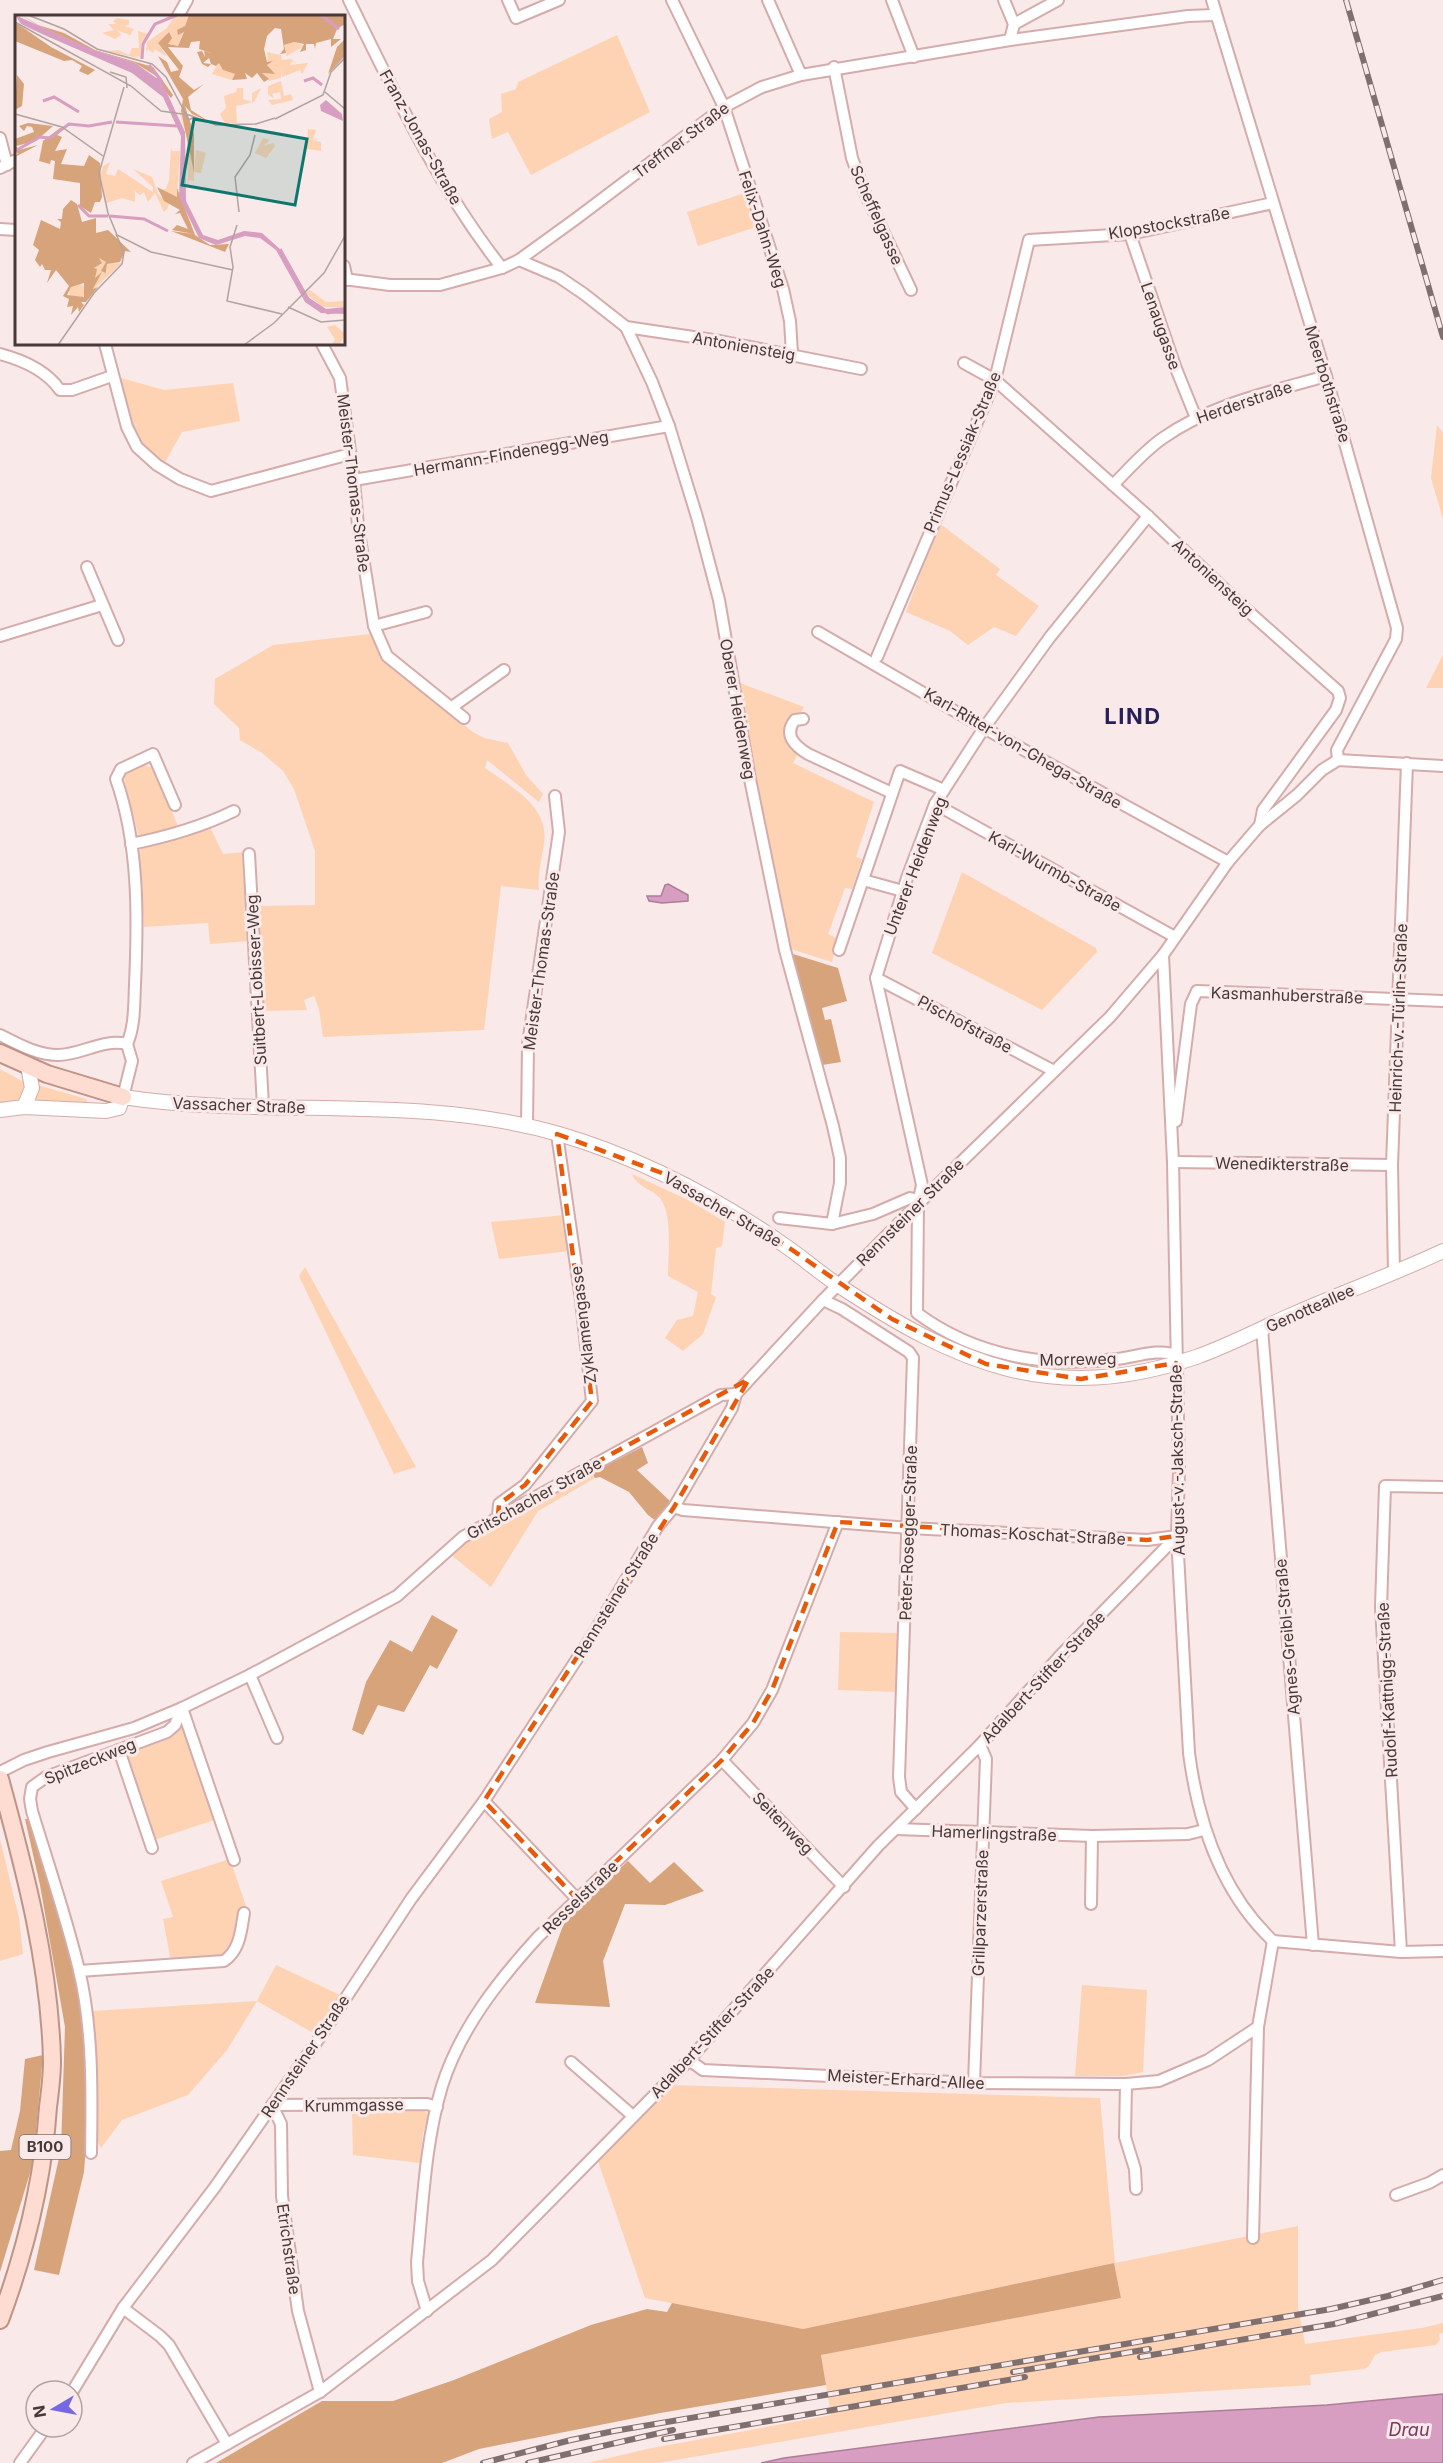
<svg xmlns="http://www.w3.org/2000/svg" width="1443" height="2463" font-family="Inter,sans-serif">
<style>
.green{fill:#fdd3b4}
.forest{fill:#d7a37b}
.water{fill:#d79ec1;stroke:#ac7f98;stroke-width:1.5}
.lines{fill:none;stroke-linecap:round;stroke-linejoin:round}
.street-casing{stroke:#d3acab;stroke-width:14}
.secondary-casing{stroke:#d3acab;stroke-width:16}
.primary-casing{stroke:#be9487;stroke-width:20}
.street{stroke:#fff;stroke-width:10}
.secondary{stroke:#fff;stroke-width:14}
.primary{stroke:#fedcd1;stroke-width:16}
.rail-casing{stroke:#7f6f6e;stroke-width:6}
.rail{stroke:#f9e9e8;stroke-width:4;stroke-dasharray:11;stroke-linecap:butt}
.marked{fill:none;stroke:#e8590c;stroke-width:4.5;stroke-dasharray:12 8;stroke-linejoin:round}
.labels{text-anchor:middle;stroke-width:6;stroke-linejoin:round;paint-order:stroke}
.shield{fill:#f9e9e8;stroke:#7d6d6c;stroke-width:1.5}
.shield-label{font-size:15px;font-weight:bold;fill:#483837}
.street-label{font-size:16px;fill:#483837;stroke:#f9e9e8}
.water-label{font-size:18px;font-style:italic;fill:#7a3664;stroke:#f9e9e8}
.district-label{font-size:22px;font-weight:bold;letter-spacing:1.5px;fill:#271f59;stroke:#f9e9e8}
.inset-river{fill:none;stroke:#d79ec1;stroke-width:3}
.inset-road{fill:none;stroke:#b2a2a1;stroke-width:1.5}
.view{fill:#0f766e;fill-opacity:0.15;stroke:#0f766e;stroke-width:3}
.inset-edge{fill:none;stroke:#483837;stroke-width:3}
</style>
<rect width="100%" height="100%" fill="#f9e9e8"/>
<g class="green">
<polygon points="617,35 650,112 531,175 508,132 492,139 489,119 502,112 501,94 516,89 518,82"/>
<polygon points="745,193 756,227 698,246 687,212"/>
<path d="M121 378 164 390 233 383 240 421 182 432 164 464C131 438 128 417 121 378Z"/>
<polygon points="1437,425 1443,433 1443,519 1431,478"/>
<polygon points="939,523 1000,569 996,575 1039,606 1016,636 994,627 968,645 950,631 906,612"/>
<path d="M370 634 382 658 393 670 473 732 484 738 508 743 526 775 543 794 539 802 487 760 485 768C511 787 550 806 544 844 542 859 537 874 539 890L501 886 484 1030 323 1037 319 1009 314 996 304 1000 307 1010 262 1011 256 906 315 905V851L294 789 283 771 262 753 240 740 239 728 214 704 215 679 273 645Z"/>
<polygon points="1443,655 1443,688 1426,688"/>
<path d="M740 683 804 707 801 713 794 715 785 729 787 741 798 754 793 763 874 802 856 857 862 859 852 889 845 888 828 934 838 939 832 962 791 949C770 861 753 772 740 683Z"/>
<path d="M145 765 155 769 179 829 141 837 138 834C136 821 121 782 125 773Z"/>
<polygon points="209,825 223,854 246,852 250,941 210,944 208,923 144,927 139,852 145,845"/>
<polygon points="962,872 1096,948 1097,952 1042,1010 932,953"/>
<path d="M0 1069 24 1082C29 1101 14 1102 0 1105Z"/>
<polygon points="38,1085 86,1099 88,1103 84,1105 36,1102"/>
<path d="M632 1174 688 1200 725 1222 722 1246 716 1248 711 1294 716 1297 703 1334 683 1351 665 1338 677 1320 693 1316 698 1292 668 1276C668 1256 673 1214 660 1198 652 1189 637 1187 632 1174Z"/>
<polygon points="565,1215 570,1251 499,1259 491,1222"/>
<polygon points="305,1267 416,1467 394,1474 299,1276"/>
<polygon points="592,1473 595,1478 538,1511 491,1587 451,1555 466,1539"/>
<polygon points="840,1632 898,1633 897,1692 838,1690"/>
<polygon points="180,1725 184,1726 217,1819 154,1840 126,1755 130,1749"/>
<polygon points="0,1839 19,1918 23,1954 0,1961"/>
<polygon points="230,1859 247,1909 230,1951 215,1957 171,1962 163,1919 173,1917 161,1881"/>
<polygon points="276,1965 340,1995 315,2034 257,2001 227,2050 188,2095 122,2120 101,2148 96,2138 92,2011 257,2001"/>
<polygon points="1082,1985 1147,1990 1143,2072 1124,2076 1075,2076"/>
<polygon points="670,2085 1100,2098 1115,2263 1298,2226 1298,2307 1305,2344 1422,2328 1443,2323 1443,2333 1439,2334 1440,2340 1436,2345 1381,2352 1375,2355 1369,2366 1364,2369 1310,2375 1311,2385 1006,2403 658,2463 588,2463 647,2449 831,2415 821,2355 1121,2298 1114,2263 803,2329 645,2298 598,2161"/>
<polygon points="419,2108 429,2114 423,2133 420,2163 353,2155 352,2111"/>
</g>
<g class="forest">
<polygon points="793,954 838,968 847,1001 822,1008 825,1020 831,1019 841,1062 822,1065"/>
<polygon points="642,1447 648,1463 637,1470 671,1502 656,1521 648,1515 629,1492 600,1477 595,1478 592,1473"/>
<polygon points="432,1615 458,1630 437,1669 430,1665 404,1712 378,1705 363,1735 352,1730 366,1682 390,1640 412,1652"/>
<polygon points="25,1819 30,1819 76,1972 84,2029 88,2117 84,2172 59,2275 34,2270 61,2149 65,2027 40,1885"/>
<polygon points="628,1861 650,1883 674,1862 704,1891 665,1905 625,1904 603,1961 610,2007 535,2003 565,1920"/>
<polygon points="43,2055 33,2163 0,2272 0,2151 11,2150 20,2111 25,2059"/>
<polygon points="1114,2263 1121,2298 821,2355 826,2385 660,2413 479,2449 442,2463 216,2463 322,2401 393,2401 454,2380 591,2325 647,2309 667,2312 672,2303 803,2329"/>
</g>
<g class="water">
<polygon points="668,884 688,895 688,901 662,903 649,901 647,896 661,896 665,885"/>
<polygon points="1443,2394 1443,2463 761,2463 784,2458 1099,2417 1327,2405"/>
</g>
<g class="lines">
<g class="street-casing">
<g id="street">
<path d="M349 0C394 92 438 187 502 268"/>
<polyline points="508,0 516,18 559,0"/>
<polyline points="672,0 724,107 783,289 790,321 792,354"/>
<polyline points="768,0 801,75"/>
<polyline points="892,0 914,57"/>
<polyline points="1004,0 1014,24 1010,40"/>
<polyline points="1212,0 1326,376 1397,628 1396,639 1337,750 1338,760"/>
<polyline points="178,16 187,0"/>
<polyline points="1014,24 1058,0"/>
<polyline points="834,67 852,158 864,191 911,290"/>
<polyline points="0,138 7,165"/>
<polyline points="0,168 16,160"/>
<polyline points="0,229 16,230"/>
<polyline points="1130,234 1175,366 1196,418"/>
<polyline points="519,260 559,277 584,294 626,327 652,382 669,426 697,517 719,600 750,779 785,950 833,1126 840,1158 840,1183 832,1224 873,1214 910,1198 914,1199 918,1204"/>
<polyline points="344,266 347,280"/>
<polyline points="344,279 390,285 440,285 502,268 519,260 577,218 724,107 762,87 801,75 1010,40 1188,16 1215,15"/>
<polyline points="626,327 720,341 861,369"/>
<polyline points="105,344 127,427 137,447 157,465 180,479 211,491 350,454"/>
<polyline points="322,344 340,378 354,480 358,526 374,626 387,656 464,718"/>
<path d="M0 354C23 360 46 370 60 390H72L112 376"/>
<polyline points="964,363 995,380 1148,516 1239,603 1338,691 1340,698 1336,710 1263,810 1260,825"/>
<polyline points="354,480 669,426"/>
<path d="M1113 485C1129 469 1144 451 1163 438 1211 404 1271 392 1326 376"/>
<path d="M1148 516 1050 637 984 728 935 804 907 878 876 978 922 1185 918 1204 917 1313C975 1356 1046 1368 1117 1359 1135 1357 1159 1348 1176 1355"/>
<polyline points="87,567 118,640"/>
<polyline points="374,626 426,612"/>
<polyline points="818,632 984,728 1228,862"/>
<polyline points="0,636 102,605"/>
<polyline points="877,657 995,380 1029,240 1130,234 1273,203"/>
<polyline points="452,707 504,670"/>
<path d="M803 719 795 720C783 735 795 746 808 754L892 793"/>
<polyline points="935,804 1175,937"/>
<path d="M131 844C166 837 201 827 234 811"/>
<polyline points="249,854 263,1106"/>
<polyline points="863,880 903,891"/>
<polyline points="839,950 900,771 944,790"/>
<path d="M1163 955 1173 1162 1179 1471 1177 1536 1189 1753C1198 1822 1221 1892 1273 1941"/>
<polyline points="876,978 1054,1071"/>
<path d="M0 1035C18 1044 37 1055 58 1055 81 1055 104 1038 127 1044"/>
<path d="M127 1044C135 1026 134 1005 135 985 138 917 139 844 116 779L121 769 153 754 175 805"/>
<polyline points="123,1097 132,1061 127,1044"/>
<polyline points="1174,1122 1176,1121 1191,1004 1197,991 1443,1001"/>
<polyline points="527,1127 528,1044 559,832 555,796"/>
<polyline points="1173,1162 1392,1165"/>
<polyline points="779,1218 832,1224"/>
<polyline points="1394,1272 1392,1165 1407,763"/>
<polyline points="823,1300 842,1309 909,1352 913,1358 899,1777 901,1792 916,1809"/>
<polyline points="1262,1329 1313,1945"/>
<polyline points="674,1507 683,1510 909,1528 1147,1540 1177,1536"/>
<polyline points="498,1516 499,1504 525,1485 592,1401 581,1300 557,1134"/>
<polyline points="250,1675 277,1738"/>
<polyline points="182,1708 234,1860"/>
<polyline points="119,1750 152,1848"/>
<polyline points="722,1760 844,1887"/>
<polyline points="0,1772 24,1760 48,1752 134,1728 182,1708 250,1675 397,1596 463,1537 721,1395 736,1394"/>
<polyline points="484,1801 577,1899"/>
<polyline points="896,1829 1092,1836 1188,1834 1204,1830"/>
<polyline points="1091,1904 1092,1836"/>
<polyline points="1401,1952 1381,1607 1385,1486 1443,1487"/>
<path d="M79 1971 224 1961C240 1950 241 1931 244 1913"/>
<polyline points="689,2060 703,2070 974,2083 1126,2084 1159,2081 1208,2060 1258,2027 1273,1941 1401,1952 1443,1951"/>
<polyline points="571,2062 633,2116"/>
<polyline points="974,2083 986,1759 980,1745"/>
<polyline points="1126,2084 1125,2137 1135,2169 1136,2189"/>
<path d="M91 2153C92 2093 93 2028 79 1970 66 1916 48 1864 32 1811L30 1799 32 1787 46 1777 167 1732 175 1725 182 1708"/>
<polyline points="1396,2195 1429,2183 1443,2175"/>
<polyline points="1253,2238 1258,2027"/>
<polyline points="123,2308 160,2336 169,2345 227,2444"/>
<path d="M427 2311 418 2281 417 2262C423 2203 425 2143 442 2086 460 2029 498 1981 538 1937L722 1760 753 1723 772 1690 838 1522"/>
<polyline points="72,2392 123,2308 215,2187 320,2037 411,1899 484,1801 592,1636 658,1526 674,1507 732,1408 736,1394 823,1300 918,1204 1110,1017 1163,955 1228,862 1260,825 1297,795 1322,770 1338,760 1443,766"/>
<polyline points="320,2392 298,2311 282,2196 281,2124 272,2105 427,2104 437,2107"/>
<polyline points="20,2463 46,2427"/>
<polyline points="193,2463 320,2392 492,2260 689,2060 878,1846 980,1745 1059,1657 1177,1536"/>
</g>
</g>
<g class="secondary-casing">
<g id="secondary">
<polyline points="24,1107 32,1088 28,1066"/>
<path d="M0 1110 24 1107 106 1111 119 1108 123 1097C267 1119 417 1093 559 1134 641 1158 717 1198 787 1247 804 1259 820 1273 838 1285 958 1364 1052 1406 1196 1357 1227 1346 1256 1331 1287 1317 1338 1294 1392 1275 1443 1251"/>
</g>
</g>
<g class="primary-casing">
<g id="primary">
<polyline points="0,1053 47,1074 123,1097"/>
<path d="M0 1779C25 1871 50 1965 52 2061 52 2077 50 2092 48 2107 43 2181 26 2250 0 2320"/>
</g>
</g>
<use href="#street" class="street"/>
<use href="#secondary" class="secondary"/>
<use href="#primary" class="primary"/>
<g class="rail-casing">
<g id="rail">
<polyline points="1346,0 1443,337"/>
<polyline points="1140,2357 1334,2324 1443,2296"/>
<polyline points="1013,2372 1149,2349"/>
<polyline points="664,2439 1025,2377"/>
<polyline points="483,2463 571,2440 614,2431 1331,2309 1388,2296 1443,2280"/>
<polyline points="528,2463 673,2430"/>
</g>
</g>
<use href="#rail" class="rail"/>
</g>
<path class="marked" d="M557 1134 662 1173 785 1245 892 1319 986 1364 1081 1379 1176 1363 1177 1536 1147 1540 838 1522 772 1690 753 1723 722 1760 577 1899 484 1801 674 1507 749 1379 498 1516 499 1504 525 1485 592 1401Z"/>
<g class="labels">
<rect class="shield" x="19.5" y="2135" width="51" height="24" rx="4.5"/>
<g class="shield-label">
<text x="45" y="2152">B100</text>
</g>
<g class="street-label">
<text transform="translate(421 137) rotate(61)" y="6">Franz-Jonas-Straße</text>
<text transform="translate(681 140) rotate(-37)" y="6">Treffner Straße</text>
<text transform="translate(877 215) rotate(66)" y="6">Scheffelgasse</text>
<text transform="translate(1169 223) rotate(-10)" y="6">Klopstockstraße</text>
<text transform="translate(763 229) rotate(72)" y="6">Felix-Dahn-Weg</text>
<text transform="translate(1161 326) rotate(71)" y="6">Lenaugasse</text>
<text transform="translate(744 346) rotate(10)" y="6">Antoniensteig</text>
<text transform="translate(1328 384) rotate(73)" y="6">Meerbothstraße</text>
<text transform="translate(1244 402) rotate(-19)" y="6">Herderstraße</text>
<text transform="translate(962 452) rotate(-67)" y="6">Primus-Lessiak-Straße</text>
<text transform="translate(511 453) rotate(-10)" y="6">Hermann-Findenegg-Weg</text>
<text transform="translate(354 483) rotate(83)" y="6">Meister-Thomas-Straße</text>
<text transform="translate(1213 577) rotate(43)" y="6">Antoniensteig</text>
<text transform="translate(738 709) rotate(80)" y="6">Oberer Heidenweg</text>
<text transform="translate(1023 748) rotate(30)" y="6">Karl-Ritter-von-Ghega-Straße</text>
<text transform="translate(915 866) rotate(-69)" y="6">Unterer Heidenweg</text>
<text transform="translate(1055 871) rotate(29)" y="6">Karl-Wurmb-Straße</text>
<text transform="translate(541 961) rotate(-82)" y="6">Meister-Thomas-Straße</text>
<text transform="translate(256 980) rotate(-93)" y="6">Suitbert-Lobisser-Weg</text>
<text transform="translate(1287 995) rotate(2)" y="6">Kasmanhuberstraße</text>
<text transform="translate(1398 1018) rotate(-88)" y="6">Heinrich-v.-Türlin-Straße</text>
<text transform="translate(965 1024) rotate(28)" y="6">Pischofstraße</text>
<text transform="translate(239 1105) rotate(2)" y="6">Vassacher Straße</text>
<text transform="translate(1282 1164) rotate(1)" y="6">Wenedikterstraße</text>
<text transform="translate(723 1209) rotate(30)" y="6">Vassacher Straße</text>
<text transform="translate(910 1212) rotate(-45)" y="6">Rennsteiner Straße</text>
<text transform="translate(1310 1308) rotate(-24)" y="6">Genotteallee</text>
<text transform="translate(583 1325) rotate(-97)" y="6">Zyklamengasse</text>
<text transform="translate(1078 1359) rotate(-1)" y="6">Morreweg</text>
<text transform="translate(1177 1460) rotate(-91)" y="6">August-v.-Jaksch-Straße</text>
<text transform="translate(534 1498) rotate(-29)" y="6">Gritschacher Straße</text>
<text transform="translate(908 1533) rotate(-88)" y="6">Peter-Rosegger-Straße</text>
<text transform="translate(1033 1534) rotate(3)" y="6">Thomas-Koschat-Straße</text>
<text transform="translate(616 1595) rotate(-58)" y="6">Rennsteiner Straße</text>
<text transform="translate(1287 1637) rotate(-95)" y="6">Agnes-Greibl-Straße</text>
<text transform="translate(1043 1677) rotate(-47)" y="6">Adalbert-Stifter-Straße</text>
<text transform="translate(1387 1690) rotate(-93)" y="6">Rudolf-Kattnigg-Straße</text>
<text transform="translate(90 1761) rotate(-22)" y="6">Spitzeckweg</text>
<text transform="translate(783 1823) rotate(46)" y="6">Seitenweg</text>
<text transform="translate(994 1833) rotate(2)" y="6">Hamerlingstraße</text>
<text transform="translate(580 1897) rotate(-44)" y="6">Resselstraße</text>
<text transform="translate(980 1913) rotate(-88)" y="6">Grillparzerstraße</text>
<text transform="translate(712 2032) rotate(-47)" y="6">Adalbert-Stifter-Straße</text>
<text transform="translate(305 2056) rotate(-56)" y="6">Rennsteiner Straße</text>
<text transform="translate(906 2079) rotate(3)" y="6">Meister-Erhard-Allee</text>
<text transform="translate(354 2105) rotate(-1)" y="6">Krummgasse</text>
<text transform="translate(289 2249) rotate(82)" y="6">Etrichstraße</text>
</g>
<g class="water-label">
<text x="1409" y="2436">Drau</text>
</g>
<g class="district-label">
<text x="1133" y="724">LIND</text>
</g>
</g>
<g transform="translate(15 15)">
<rect width="330" height="330" fill="#f9e9e8"/>
<path d="M158 0H174L170 11 163 17 169 15 163 31 152 29 157 23 153 16 150 25 143 28 152 42 140 34 138 38 133 34 131 37 132 27 152 13 158 4 150 3ZM102 3 114 5V10L109 11 119 14 115 20 102 15 106 20 100 24 87 18 99 15 93 9H101L98 6ZM123 16 133 19 126 28 127 44 122 40 123 43 91 36 103 35 114 40 117 33H124ZM279 27 289 31 272 41 269 30ZM252 37 266 40 267 45 276 44 282 48 277 46 275 50 293 48 287 59 285 55 267 62 266 54V63L254 66 247 58 259 59 253 52ZM204 47 208 55 220 59 217 65 197 59ZM266 66 269 81 276 79 278 85 257 90 253 85 266 84 265 77 257 79 259 83 253 80V71ZM222 73H228V84L237 87V78L246 73 239 87 221 91 222 108H210L205 99 211 93 209 81 221 77ZM161 86 171 115 179 156 181 135 191 138 186 158 179 157V166L174 165 173 172 172 123ZM293 114 301 115 298 125 306 127V136L292 134ZM248 123 255 125 248 131 258 128 260 131 251 143 240 138ZM156 132 157 136H165L162 182 145 175 151 174 154 165ZM95 147 91 159 100 161 103 154 138 177V172L118 154 137 162 143 179 154 189 152 194 149 197 140 178 133 187 129 177 125 180 120 176V187L107 183 91 188 85 162 88 151ZM84 243 91 247 88 255 91 259 92 249 107 248 78 275 84 262 80 263 78 253ZM54 276a8 8 0 1 1 16 0a8 8 0 1 1-16 0ZM295 275 311 287 330 286V292H307L290 277ZM320 310 330 319 325 330H317L320 324 312 312Z" fill="#fdd3b4"/>
<path d="M7 0 23 10 49 18 80 35 138 52 158 80 156 83 141 66 143 62 120 48 75 34 22 10ZM174 0H330V9L322 14 318 24H326L316 32V24L301 28 300 34 299 29H291V35L285 37 289 29 279 27 269 30 271 38 265 39 269 34 266 14 260 13 252 21 249 34 252 47 258 46 252 50 260 59 247 58 254 64 249 67 242 58 237 63 230 58 232 64 217 65 220 59 208 55 204 48 201 51 196 49 194 43 188 48 196 49 193 52 187 49 182 37 187 36 190 42 189 36 196 38 184 34 185 26 176 27 174 33 153 32 168 51 164 62 179 75 189 69 173 82 176 95 193 106 177 99 170 91 179 119V157L166 96 168 84 143 41 152 47 156 57 164 55 143 28 154 17 157 23 153 29 163 31 169 17 163 20 162 15 170 11ZM0 7 36 32 80 55 73 60 64 56 67 51 57 45 49 46 0 26ZM330 24V41L313 59 322 32ZM2 60 9 69 7 91 0 95ZM13 108 38 111 21 126 1 131 4 135 23 130 0 142 3 138 0 137V124L19 117 17 112 12 111 9 116 4 111ZM45 113 49 114 42 120 47 122 40 136 52 134 46 149 69 151 74 140 85 148 87 182 85 187H80L76 198 65 191V168L38 164 40 146 36 145 35 149 24 146 28 126ZM142 172 162 182V173L180 220 195 230 214 229 210 237 156 216 179 219 157 215 162 210 173 214 165 198 160 199 165 195 149 186ZM56 185 62 189 67 207 81 203V218L93 215 116 237 110 236 105 247 92 249 90 263 91 258 86 256 91 247 84 243 87 248 79 253 82 254 80 263 87 257 78 274 83 272 71 287H66L69 290 64 297 63 292 56 300 58 291 52 292 54 284 48 281 54 271 41 255 32 268 36 255H30L27 249 25 252 20 245 24 235 18 230 26 205 45 214 46 207 42 204H47L48 194ZM69 268V282L52 280 56 272Z" fill="#d7a37b" fill-rule="evenodd"/>
<path d="M0 0 76 34 120 48 147 67 170 117 171 186 188 220 203 225 229 216 247 218 266 235 294 283 311 294 330 292V299L306 298 290 287 261 235 245 223 230 221 201 230 184 223 164 182 166 121 148 82 117 58 27 19 6 9ZM311 85 327 99 328 106 306 96 305 90Z" fill="#d79ec1"/>
<path class="inset-river" d="M306 0 324 14M127 44 128 29 140 9 162 0M134 50 147 67M289 66 298 63 307 70M28 86 39 82 64 97M101 107 162 111M0 136 25 122 35 123 54 109 74 111 97 107M63 190 74 201H93M95 201 129 204 153 216M265 234 293 284 313 298 330 295"/>
<path class="inset-road" d="M13 0 49 14 82 34 137 49 151 62 174 105 179 102M0 7 116 71 146 96 174 100 201 110 241 109 260 103M95 57 111 62 112 73M109 72 84 158 93 198 102 220 136 237 218 255M310 77 330 94M0 99 47 112 88 141M260 104 308 80 316 57 330 43M224 197 220 162 235 140 240 120M222 210 215 232 218 252 212 286 267 299M273 292 306 307 330 305M43 330 79 278 107 249 109 237 101 219M229 330 259 308 309 258 330 221"/>
<path class="view" d="M179 104 292 124 280 190 167 170Z"/>
<rect width="330" height="330" class="inset-edge"/>
</g>
<g transform="translate(54 2409) rotate(260)"><circle r="28" fill="#f9e9e8" stroke="#b2a2a1" stroke-width="1.5"/>
<path d="M0-4.5L10 22L0 15L-10 22Z" fill="#7668e3"/>
<text y="-9" font-size="16" font-weight="bold" text-anchor="middle" fill="#483837">N</text>
</g>
</svg>
